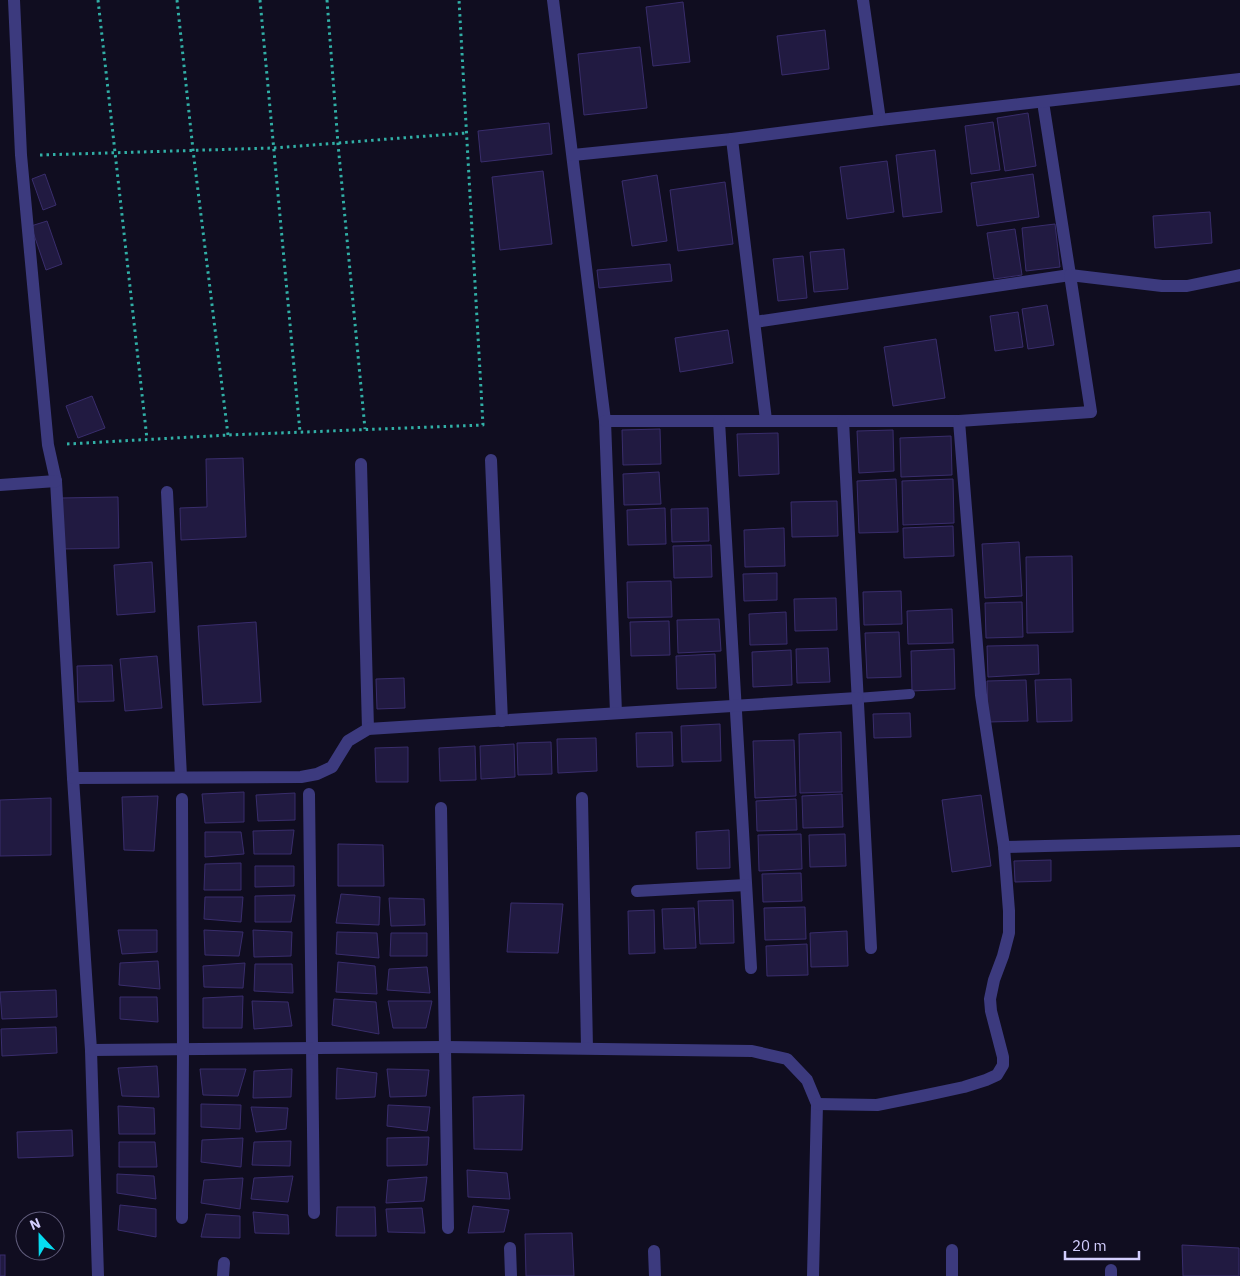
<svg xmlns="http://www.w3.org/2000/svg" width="1240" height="1276" font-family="'IBM Plex Sans',sans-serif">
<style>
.building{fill:#211a41;stroke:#392d6c}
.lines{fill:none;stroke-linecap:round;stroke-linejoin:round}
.path{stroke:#31afa6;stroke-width:3;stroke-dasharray:2.5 4;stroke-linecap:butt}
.lane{stroke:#3c3a7e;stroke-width:10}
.street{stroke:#3c3a7e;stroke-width:12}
</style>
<rect width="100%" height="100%" fill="#100d20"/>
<g class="building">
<polygon points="683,2 690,62 653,66 646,7"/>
<polygon points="825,30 829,69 782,75 777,36"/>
<polygon points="640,47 647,108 584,115 578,54"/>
<polygon points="1028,113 1036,166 1005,171 997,118"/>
<polygon points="993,122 1000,170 971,174 965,126"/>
<polygon points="549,123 552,154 481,162 478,131"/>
<polygon points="935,150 942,212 903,217 896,155"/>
<polygon points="887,161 894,212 847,219 840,167"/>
<polygon points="543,171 552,244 500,250 492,177"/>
<polygon points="45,174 56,205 43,210 32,179"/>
<polygon points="1033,174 1039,217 977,226 971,183"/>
<polygon points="657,175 667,241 632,246 622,181"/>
<polygon points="725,182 733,244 678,251 670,190"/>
<polygon points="1210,212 1212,243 1155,248 1153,216"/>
<polygon points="47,221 62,264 46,270 31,226"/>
<polygon points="1055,224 1060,267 1026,271 1022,228"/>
<polygon points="1015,229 1022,275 994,279 987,233"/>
<polygon points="844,249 848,289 814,292 810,252"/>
<polygon points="803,256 807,298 778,301 773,259"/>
<polygon points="670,264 672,281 599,288 597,270"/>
<polygon points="1047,305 1054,345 1028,349 1022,309"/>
<polygon points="1018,312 1023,347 995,351 990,316"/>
<polygon points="728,330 733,363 680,372 675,338"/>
<polygon points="936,339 945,398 893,406 884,347"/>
<polygon points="92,396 105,428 78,438 66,406"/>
<polygon points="660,429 661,464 623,465 622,430"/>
<polygon points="893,430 894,471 859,473 857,431"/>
<polygon points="778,433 779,474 739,476 737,434"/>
<polygon points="951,436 952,475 901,477 900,438"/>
<polygon points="243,458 246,537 181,540 180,508 207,507 206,459"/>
<polygon points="659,472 661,504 624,505 623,474"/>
<polygon points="896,479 898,532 859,533 857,481"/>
<polygon points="953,479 954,523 903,525 902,481"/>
<polygon points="118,497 119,548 61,549 60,498"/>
<polygon points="837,501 838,536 792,537 791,502"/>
<polygon points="665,508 666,544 628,545 627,510"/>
<polygon points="708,508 709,541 672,542 671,509"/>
<polygon points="953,526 954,556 904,558 903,528"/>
<polygon points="784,528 785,566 745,567 744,530"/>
<polygon points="1019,542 1022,596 985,598 982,544"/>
<polygon points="711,545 712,577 674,578 673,546"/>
<polygon points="1072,556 1073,632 1027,633 1026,557"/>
<polygon points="152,562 155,612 117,615 114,565"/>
<polygon points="777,573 777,600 744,601 743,574"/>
<polygon points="671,581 672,617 628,618 627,582"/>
<polygon points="901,591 902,624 864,625 863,592"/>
<polygon points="836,598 837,630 795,631 794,599"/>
<polygon points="1022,602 1023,637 986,638 985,603"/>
<polygon points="952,609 953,643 908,644 907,611"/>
<polygon points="786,612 787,644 750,645 749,614"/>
<polygon points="719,619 721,651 678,653 677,620"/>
<polygon points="669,621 670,655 631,656 630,622"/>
<polygon points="256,622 261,702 203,705 198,626"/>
<polygon points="899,632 901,677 867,678 865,633"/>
<polygon points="1038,645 1039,674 988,677 987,646"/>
<polygon points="828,648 830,682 797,683 796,649"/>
<polygon points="954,649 955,689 912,691 911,651"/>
<polygon points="791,650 792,685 753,687 752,652"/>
<polygon points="715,654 716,688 677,689 676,656"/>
<polygon points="157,656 162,708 125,711 120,659"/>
<polygon points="112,665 114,701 78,702 77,666"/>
<polygon points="404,678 405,708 377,709 376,679"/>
<polygon points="1071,679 1072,721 1037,722 1035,680"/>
<polygon points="1026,680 1028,721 988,722 987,681"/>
<polygon points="910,713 911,737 874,738 873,714"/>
<polygon points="720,724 721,761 682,762 681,726"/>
<polygon points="672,732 673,766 637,767 636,733"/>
<polygon points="841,732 842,792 800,793 799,734"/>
<polygon points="596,738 597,771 558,773 557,739"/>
<polygon points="794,740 796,796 755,798 753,741"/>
<polygon points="551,742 552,774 518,775 517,743"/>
<polygon points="514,744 515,777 481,779 480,746"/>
<polygon points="475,746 476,780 440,781 439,748"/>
<polygon points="408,747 408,782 376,782 375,748"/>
<polygon points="244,792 244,822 205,823 202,794"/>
<polygon points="295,793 295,820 258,821 256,795"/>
<polygon points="842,794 843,827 803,828 802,796"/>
<polygon points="981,795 991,866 952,872 942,800"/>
<polygon points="158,796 154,851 124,850 122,797"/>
<polygon points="51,798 51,855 0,856 0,800"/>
<polygon points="796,799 797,830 757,831 756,801"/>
<polygon points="294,830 291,854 254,854 253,831"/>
<polygon points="729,830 730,868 697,869 696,832"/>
<polygon points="205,832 241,832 244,854 205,857"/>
<polygon points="801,834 802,869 759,871 758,835"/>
<polygon points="845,834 846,866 810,867 809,835"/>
<polygon points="338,844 383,845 384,886 338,886"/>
<polygon points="1051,860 1051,881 1015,882 1014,861"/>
<polygon points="241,863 241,890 204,890 205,864"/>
<polygon points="255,866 294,866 294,886 255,887"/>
<polygon points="801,873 802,901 763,902 762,874"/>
<polygon points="341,894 380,897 379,925 336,923"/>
<polygon points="295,895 291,922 255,922 255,896"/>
<polygon points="205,897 243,897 241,922 204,919"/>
<polygon points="389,898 424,899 425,925 391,926"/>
<polygon points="733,900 734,943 700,944 698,901"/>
<polygon points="511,903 563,904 558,953 507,952"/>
<polygon points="805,907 806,939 765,940 764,908"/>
<polygon points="694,908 696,948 664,949 662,909"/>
<polygon points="654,910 655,953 629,954 628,911"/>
<polygon points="118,930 157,930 157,952 122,954"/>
<polygon points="204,930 243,932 239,956 205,955"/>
<polygon points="253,930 292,932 291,956 254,957"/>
<polygon points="847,931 848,966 811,967 810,933"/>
<polygon points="337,932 377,933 379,958 336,954"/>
<polygon points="391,933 427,933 427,956 390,956"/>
<polygon points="807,944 808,975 767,976 766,946"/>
<polygon points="158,961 160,989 119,985 120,963"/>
<polygon points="338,962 375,966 377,994 336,992"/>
<polygon points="245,963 243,988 204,987 203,966"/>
<polygon points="255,964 292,964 293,993 254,991"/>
<polygon points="427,967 430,993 387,990 389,969"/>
<polygon points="56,990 57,1017 2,1019 0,992"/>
<polygon points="243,996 242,1028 203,1028 203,998"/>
<polygon points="120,997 157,997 158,1022 120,1019"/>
<polygon points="334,999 376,1002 379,1034 332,1025"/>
<polygon points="252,1001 288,1002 292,1026 254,1029"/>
<polygon points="388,1001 432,1001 426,1028 393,1028"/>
<polygon points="56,1027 57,1053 2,1056 1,1029"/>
<polygon points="157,1066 159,1097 122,1096 118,1068"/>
<polygon points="337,1068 377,1073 375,1097 336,1099"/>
<polygon points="200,1069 246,1069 238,1096 203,1095"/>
<polygon points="292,1069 291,1097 253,1098 254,1071"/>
<polygon points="387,1069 429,1070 426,1096 390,1097"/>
<polygon points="524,1095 522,1150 474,1149 473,1097"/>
<polygon points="201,1104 241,1105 240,1129 201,1127"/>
<polygon points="388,1105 430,1107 427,1131 387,1126"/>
<polygon points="118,1106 154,1108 155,1134 119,1134"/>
<polygon points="251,1107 288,1108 286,1129 256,1132"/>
<polygon points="72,1130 73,1156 18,1158 17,1132"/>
<polygon points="429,1137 427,1165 387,1166 387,1138"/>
<polygon points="243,1138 241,1167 201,1162 202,1140"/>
<polygon points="291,1141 290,1166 252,1165 254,1142"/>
<polygon points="119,1142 155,1142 157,1167 119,1167"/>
<polygon points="467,1170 507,1173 510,1199 468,1197"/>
<polygon points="117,1174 154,1176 156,1199 117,1193"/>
<polygon points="293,1176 288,1202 251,1199 254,1178"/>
<polygon points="427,1177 424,1201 386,1203 388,1180"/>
<polygon points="243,1178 240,1209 201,1203 204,1180"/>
<polygon points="120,1205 156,1209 156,1237 118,1230"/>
<polygon points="473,1206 509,1210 504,1232 468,1233"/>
<polygon points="337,1207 375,1207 376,1236 336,1236"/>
<polygon points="422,1208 425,1233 388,1232 386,1209"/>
<polygon points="253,1212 288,1215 289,1234 255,1233"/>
<polygon points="206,1214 240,1216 240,1238 201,1237"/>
<polygon points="572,1233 574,1276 526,1276 525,1234"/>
<polygon points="1182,1245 1239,1248 1239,1276 1183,1276"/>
<rect x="0" y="1255" width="5" height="21"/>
</g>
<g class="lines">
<g class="path">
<polyline points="98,0 147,439"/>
<polyline points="177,0 193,150 228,435"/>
<polyline points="260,0 300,432"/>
<polyline points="327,0 338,144 365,429"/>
<polyline points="40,155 273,148 466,133"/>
<polyline points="67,444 228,435 483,425 459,0"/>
</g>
<polyline class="lane" points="857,698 910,694"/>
<g class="street">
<polyline points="14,0 21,155 48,445 56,481 73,778 91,1050 98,1276"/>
<polyline points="553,0 605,421 616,713"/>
<polyline points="863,0 880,120"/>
<polyline points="573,155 732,139"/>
<polyline points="755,322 1070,275 1043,102"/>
<polyline points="766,420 732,139 880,120 1240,79"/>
<polyline points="605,421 959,421 1091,412 1070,275 1162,286 1187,286 1240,275"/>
<polyline points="719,421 751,968"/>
<polyline points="843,421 871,948"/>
<polyline points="491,460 502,721"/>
<polyline points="361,464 368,729"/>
<polyline points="0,485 56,481"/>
<polyline points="167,492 181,777"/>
<polyline points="73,778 301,777 317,774 332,767 348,741 368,729 857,698"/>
<polyline points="309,794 314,1213"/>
<polyline points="582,798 587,1048"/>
<polyline points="441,808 448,1228"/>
<polyline points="1004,847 1240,841"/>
<polyline points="637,891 746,885"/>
<polyline points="91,1050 445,1047 752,1051 787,1059 807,1080 817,1104 813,1276"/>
<polyline points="817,1104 877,1105 922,1096 964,1087 986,1080 997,1075 1003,1065 1003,1057 991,1011 990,999 994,980 1003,956 1009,933 1009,911 1004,847 981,695 959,421"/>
<polyline points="182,1218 183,1049 182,799"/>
<polyline points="510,1248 511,1276"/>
<polyline points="952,1250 952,1276"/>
<polyline points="654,1251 655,1276"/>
<polyline points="223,1276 224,1263"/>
<polyline points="1111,1276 1111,1270"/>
</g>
</g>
<g transform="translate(40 1236) rotate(338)"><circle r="24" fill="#100d20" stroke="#5e5a79"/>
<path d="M0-4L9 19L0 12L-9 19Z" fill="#06dcf1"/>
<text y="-8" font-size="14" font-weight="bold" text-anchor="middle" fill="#d3cefe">N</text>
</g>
<path d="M1065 1251v8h74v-8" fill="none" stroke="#d3cefe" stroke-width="2.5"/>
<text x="1072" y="1251" font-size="15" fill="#d3cefe" stroke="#100d20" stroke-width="4" paint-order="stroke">20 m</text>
</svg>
